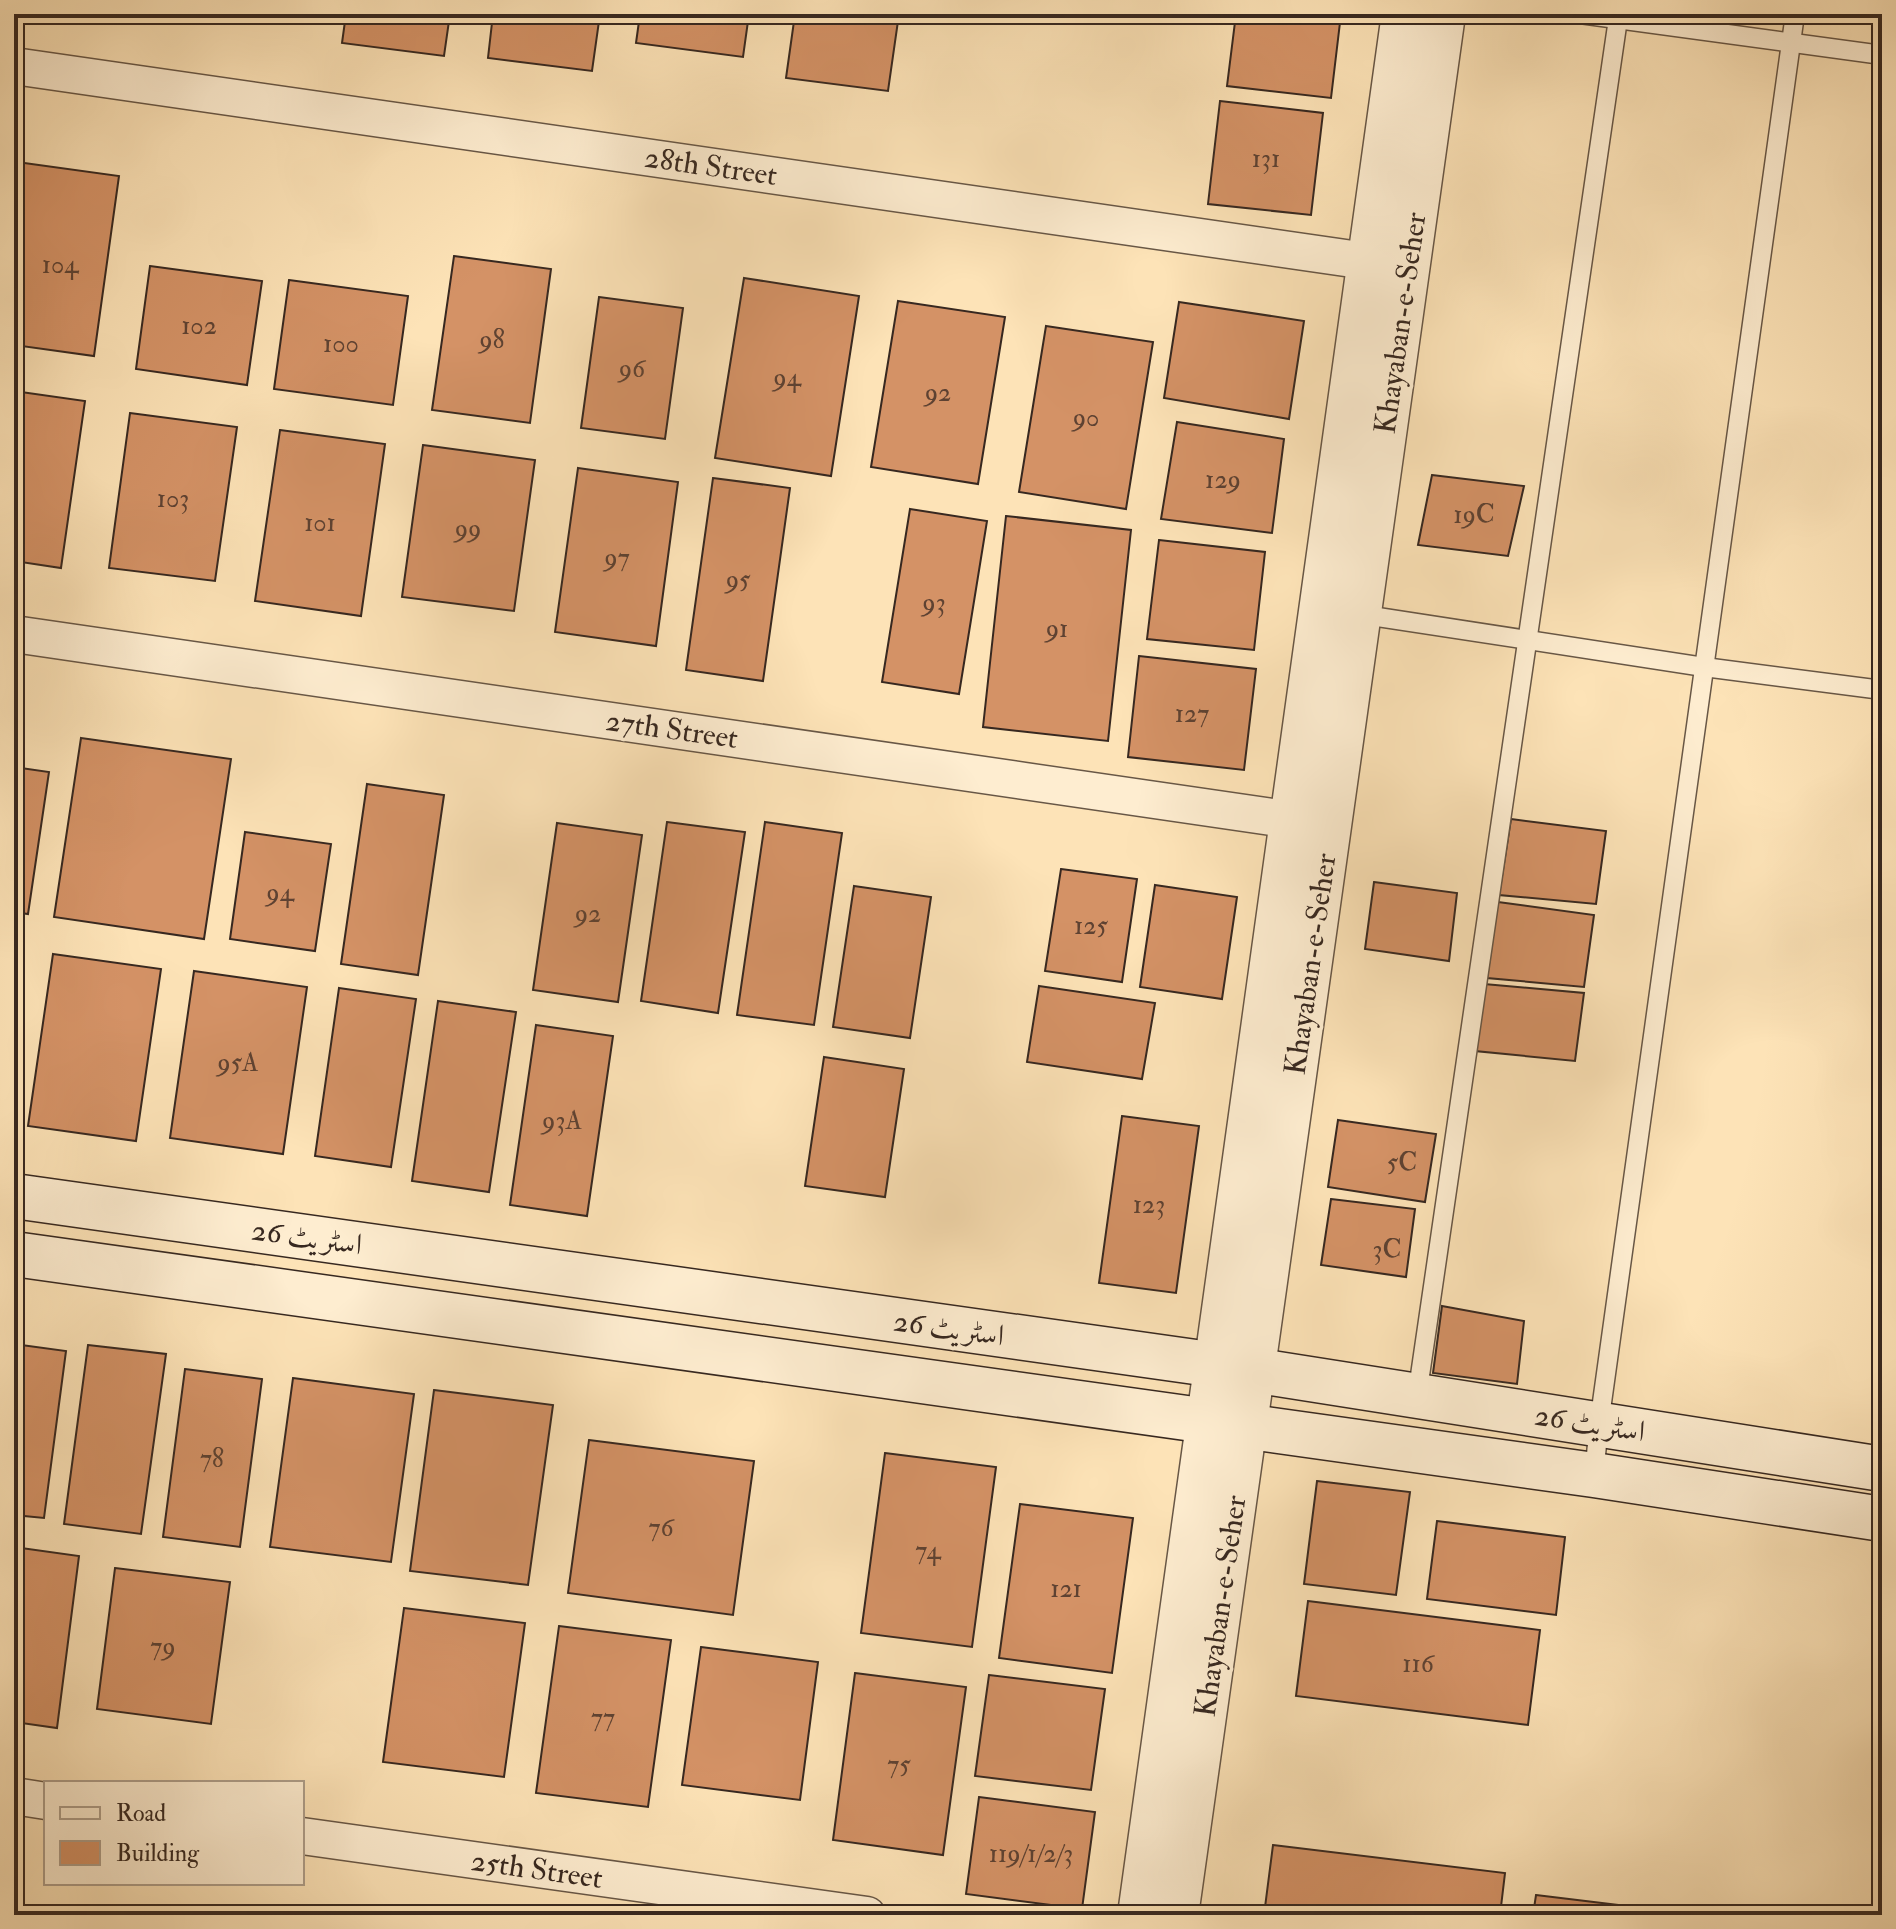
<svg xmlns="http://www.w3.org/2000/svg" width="1896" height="1929" font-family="'IM FELL Double Pica',Amiri,serif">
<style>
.building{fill:#d49266;stroke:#372820;stroke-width:2}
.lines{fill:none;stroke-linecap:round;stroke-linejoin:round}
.service-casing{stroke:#685746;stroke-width:21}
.minor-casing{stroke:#685746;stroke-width:39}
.tertiary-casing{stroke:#685746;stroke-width:47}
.secondary-casing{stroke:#372820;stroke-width:47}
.service{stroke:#feedd0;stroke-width:18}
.minor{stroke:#feedd0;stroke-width:36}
.tertiary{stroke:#feedd0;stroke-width:44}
.secondary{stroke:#feedd0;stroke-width:44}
.labels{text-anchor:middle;stroke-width:7;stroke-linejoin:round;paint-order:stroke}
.number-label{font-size:26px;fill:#5e4232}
.street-label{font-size:30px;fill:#372820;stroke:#feedd0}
</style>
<rect width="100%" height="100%" fill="#fde3b7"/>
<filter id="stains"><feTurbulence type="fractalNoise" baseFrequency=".0025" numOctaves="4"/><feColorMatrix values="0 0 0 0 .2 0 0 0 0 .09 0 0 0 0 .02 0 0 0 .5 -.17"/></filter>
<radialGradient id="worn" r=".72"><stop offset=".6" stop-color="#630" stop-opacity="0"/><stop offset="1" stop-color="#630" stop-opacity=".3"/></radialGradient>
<g class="building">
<polygon points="346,14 450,14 444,56 342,43"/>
<polygon points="493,14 600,14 592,71 488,58"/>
<polygon points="640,14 749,14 743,57 636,43"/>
<polygon points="795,14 899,14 888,91 786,78"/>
<polygon points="1236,14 1341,14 1331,98 1227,86"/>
<polygon points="1220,101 1323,113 1311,215 1208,204"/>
<polygon points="17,162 119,176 94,356 14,345 14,182"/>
<polygon points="454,256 551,269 530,423 432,410"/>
<polygon points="150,266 262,281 247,385 136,369"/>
<polygon points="744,278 859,296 831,476 715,458"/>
<polygon points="289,280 408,296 393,405 274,389"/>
<polygon points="599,297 683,308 665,439 581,428"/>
<polygon points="898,301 1005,317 978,484 871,467"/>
<polygon points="1179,302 1304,321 1289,419 1164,398"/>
<polygon points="1046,326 1153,342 1126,509 1019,492"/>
<polygon points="14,391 85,401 61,568 14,561"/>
<polygon points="130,413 237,427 215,581 109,568"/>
<polygon points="1177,422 1284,439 1272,533 1161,519"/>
<polygon points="280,430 385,444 361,616 255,601"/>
<polygon points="423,445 535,460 514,611 402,597"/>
<polygon points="578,468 678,482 656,646 555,632"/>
<polygon points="1432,475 1524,486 1508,556 1418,545"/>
<polygon points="713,478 790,488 763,681 686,670"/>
<polygon points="910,509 987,521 959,694 882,682"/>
<polygon points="1006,516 1131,530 1108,741 983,727"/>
<polygon points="1159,540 1265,552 1254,650 1147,639"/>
<polygon points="1139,656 1256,669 1244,770 1128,757"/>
<polygon points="81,738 231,759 204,939 54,917"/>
<polygon points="14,767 49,772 28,914 14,912"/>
<polygon points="367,784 444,795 418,975 341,964"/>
<polygon points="1511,819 1606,831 1596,904 1499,895"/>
<polygon points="667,822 745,832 718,1013 641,1001"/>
<polygon points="765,822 842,833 814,1025 737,1015"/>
<polygon points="557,823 642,835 618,1002 533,990"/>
<polygon points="245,832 331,844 315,951 230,939"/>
<polygon points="1061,869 1137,879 1122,982 1045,971"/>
<polygon points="1374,882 1457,893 1449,961 1365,949"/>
<polygon points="1155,885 1237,897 1222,999 1140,987"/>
<polygon points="854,886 931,897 910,1038 833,1027"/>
<polygon points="1498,902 1594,915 1584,987 1487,978"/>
<polygon points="53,954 161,969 136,1141 28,1126"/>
<polygon points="194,971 307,987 283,1154 170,1138"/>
<polygon points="1484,984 1584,993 1575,1061 1475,1051"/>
<polygon points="1039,986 1155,1003 1142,1079 1027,1062"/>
<polygon points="339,988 416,999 391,1167 315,1156"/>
<polygon points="438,1001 516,1012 489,1192 412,1181"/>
<polygon points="536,1025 613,1036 587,1216 510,1205"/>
<polygon points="824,1057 904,1069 885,1197 805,1186"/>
<polygon points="1122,1116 1199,1126 1176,1293 1099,1283"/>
<polygon points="1338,1120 1436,1134 1425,1202 1328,1187"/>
<polygon points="1331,1199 1415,1209 1406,1277 1321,1265"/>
<polygon points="1442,1306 1524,1321 1517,1384 1433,1373"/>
<polygon points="14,1344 66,1351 44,1518 14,1515"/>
<polygon points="88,1345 166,1354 141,1534 64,1524"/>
<polygon points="185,1369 262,1379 240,1547 163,1537"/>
<polygon points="293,1378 414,1394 391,1562 270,1547"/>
<polygon points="434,1390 553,1405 528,1585 410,1571"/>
<polygon points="589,1440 754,1461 733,1615 568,1593"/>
<polygon points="885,1453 996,1467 972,1647 861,1633"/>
<polygon points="1317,1481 1410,1492 1396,1595 1304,1584"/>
<polygon points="1020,1504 1133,1518 1112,1673 999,1658"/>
<polygon points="1437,1521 1565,1537 1556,1615 1427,1599"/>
<polygon points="14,1547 79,1556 57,1728 14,1722"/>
<polygon points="115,1568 230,1582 211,1724 97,1709"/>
<polygon points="1308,1601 1540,1630 1528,1725 1296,1696"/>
<polygon points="404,1608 525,1623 504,1777 383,1762"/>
<polygon points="559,1626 671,1640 648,1807 536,1793"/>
<polygon points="701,1647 818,1662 800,1800 682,1785"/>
<polygon points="855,1673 966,1687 943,1855 833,1840"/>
<polygon points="989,1675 1105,1689 1091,1790 975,1776"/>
<polygon points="979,1797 1095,1812 1082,1909 966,1894"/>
<polygon points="1273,1845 1505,1873 1500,1915 1264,1915"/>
<polygon points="1536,1895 1701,1915 1533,1915"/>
</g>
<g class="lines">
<g class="service-casing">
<g id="service">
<polyline points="1580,14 1882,55"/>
<polyline points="1358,614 1704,667 1882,690"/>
<polyline points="1417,1396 1618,19"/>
<polyline points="1594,1475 1599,1424 1795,14"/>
</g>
</g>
<g class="minor-casing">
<g id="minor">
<polyline points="14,66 1394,265"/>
<polyline points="14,634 1320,824"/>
<polyline points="14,1796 46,1801"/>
<polyline points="302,1836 867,1915"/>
</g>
</g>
<g class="tertiary-casing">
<g id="tertiary">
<polyline points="1140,1915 1404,14"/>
<polyline points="1176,1915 1443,14"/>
</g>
</g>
<g class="secondary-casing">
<g id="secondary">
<polyline points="14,1196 1252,1370 1882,1469"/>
<polyline points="14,1254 1594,1475 1882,1519"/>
</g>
</g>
<use href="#service" class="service"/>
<use href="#minor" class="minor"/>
<use href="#tertiary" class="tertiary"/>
<use href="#secondary" class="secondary"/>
</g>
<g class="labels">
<g class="number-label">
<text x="1266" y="167">131</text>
<text x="60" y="273">104</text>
<text x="199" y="334">102</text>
<text x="492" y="348">98</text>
<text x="341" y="352">100</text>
<text x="632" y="377">96</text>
<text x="787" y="386">94</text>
<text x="938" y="401">92</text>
<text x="1086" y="426">90</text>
<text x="1223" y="488">129</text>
<text x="173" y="507">103</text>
<text x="1474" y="523">19C</text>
<text x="320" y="531">101</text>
<text x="468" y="537">99</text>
<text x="617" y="566">97</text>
<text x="738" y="588">95</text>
<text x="934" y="611">93</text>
<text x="1057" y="637">91</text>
<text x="1192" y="722">127</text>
<text x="280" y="901">94</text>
<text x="588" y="922">92</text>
<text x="1091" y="934">125</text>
<text x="238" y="1071">95A</text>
<text x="562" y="1129">93A</text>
<text x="1402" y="1171">5C</text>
<text x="1149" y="1213">123</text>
<text x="1387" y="1258">3C</text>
<text x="212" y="1467">78</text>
<text x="661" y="1536">76</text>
<text x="928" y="1559">74</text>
<text x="1066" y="1597">121</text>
<text x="163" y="1655">79</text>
<text x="1418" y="1672">116</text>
<text x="603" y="1726">77</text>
<text x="899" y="1773">75</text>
<text x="1031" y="1862">119/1/2/3</text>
</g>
<g class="street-label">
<text transform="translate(711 166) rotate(8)" y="10">28th Street</text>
<text transform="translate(1400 323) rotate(-82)" y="10">Khayaban-e-Seher</text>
<text transform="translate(672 729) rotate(8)" y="10">27th Street</text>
<text transform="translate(1310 964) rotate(-82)" y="10">Khayaban-e-Seher</text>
<text transform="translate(307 1237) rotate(8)" y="10">اسٹریٹ 26</text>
<text transform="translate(949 1328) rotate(8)" y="10">اسٹریٹ 26</text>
<text transform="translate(1590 1423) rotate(9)" y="10">اسٹریٹ 26</text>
<text transform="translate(1220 1606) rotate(-82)" y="10">Khayaban-e-Seher</text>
<text transform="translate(537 1869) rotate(8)" y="10">25th Street</text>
</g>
</g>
<rect width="1896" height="1929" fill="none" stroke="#fde3b7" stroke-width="48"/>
<rect x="16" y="16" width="1864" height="1897" fill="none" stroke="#372820" stroke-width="4"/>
<rect x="24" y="24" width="1848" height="1881" fill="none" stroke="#372820" stroke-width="2"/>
<rect x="44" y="1781" width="260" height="104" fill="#feedd0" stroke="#ae9e8a" stroke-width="2"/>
<rect x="60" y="1807" width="40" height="12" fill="#feedd0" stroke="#ae9e8a" stroke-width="2"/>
<text x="116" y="1821" font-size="24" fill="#372820">Road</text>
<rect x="60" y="1841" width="40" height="24" fill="#d49266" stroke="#ae9e8a" stroke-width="2"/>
<text x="116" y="1861" font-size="24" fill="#372820">Building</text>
<rect width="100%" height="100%" filter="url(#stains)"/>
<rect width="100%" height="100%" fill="url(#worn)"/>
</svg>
